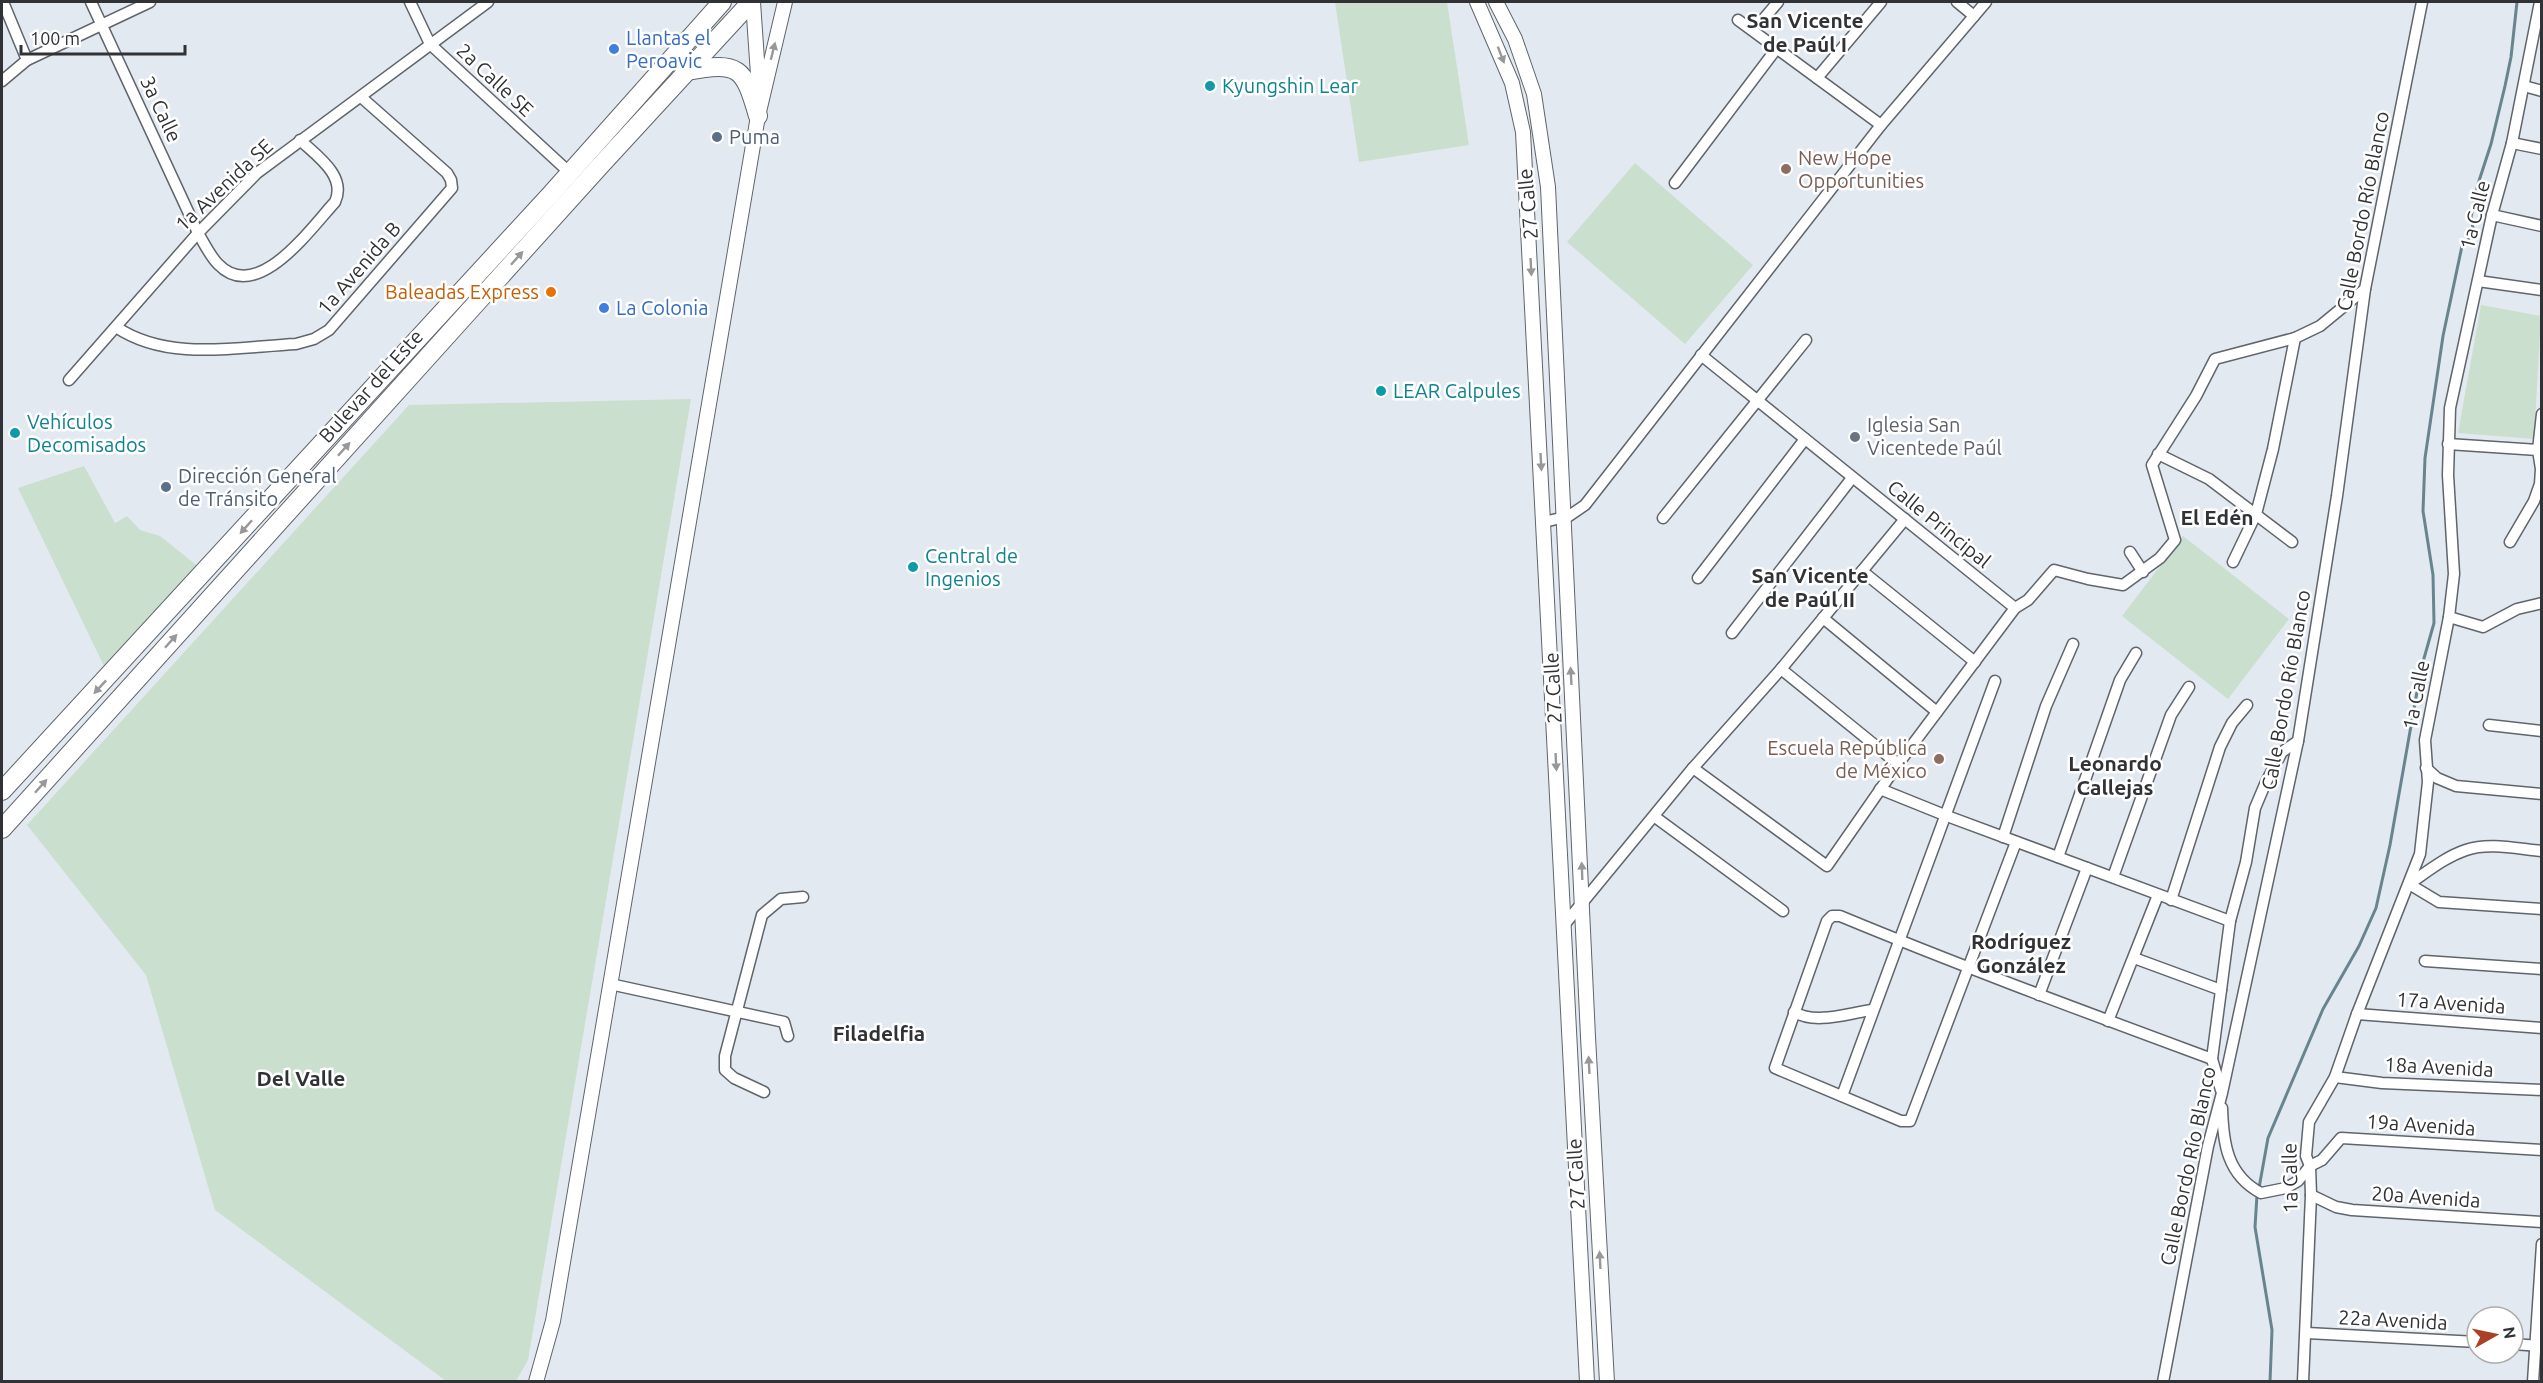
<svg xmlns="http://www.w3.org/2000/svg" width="2543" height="1383" font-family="Ubuntu,sans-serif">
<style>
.green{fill:#cadfce}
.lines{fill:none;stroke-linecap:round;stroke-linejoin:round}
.stream{stroke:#68858f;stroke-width:3}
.minor-casing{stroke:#5f656b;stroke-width:13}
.tertiary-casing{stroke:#5f656b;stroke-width:16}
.trunk-casing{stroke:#5f656b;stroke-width:20}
.minor{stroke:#fff;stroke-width:10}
.tertiary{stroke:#fff;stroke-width:14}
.trunk{stroke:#fff;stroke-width:18}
.oneway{fill:#98989a}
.shop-dot{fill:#3f7fe0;stroke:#fff;stroke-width:2}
.culture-dot{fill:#0f9aa8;stroke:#fff;stroke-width:2}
.service-dot{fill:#5c6f8a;stroke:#fff;stroke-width:2}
.education-dot{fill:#8d6e63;stroke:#fff;stroke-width:2}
.food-dot{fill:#e8710a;stroke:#fff;stroke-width:2}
.worship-dot{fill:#6b7280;stroke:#fff;stroke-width:2}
.labels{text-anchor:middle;stroke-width:5;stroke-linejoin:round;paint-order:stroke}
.shop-label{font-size:20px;fill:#366cbe;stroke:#fff;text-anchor:start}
.street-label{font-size:20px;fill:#303235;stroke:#fff}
.culture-label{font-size:20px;fill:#0d838f;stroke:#fff;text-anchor:start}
.service-label{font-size:20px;fill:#4e5e75;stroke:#fff;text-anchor:start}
.education-label{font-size:20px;fill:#785e54;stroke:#fff;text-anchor:start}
.food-label{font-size:20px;fill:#c56008;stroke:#fff;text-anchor:end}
.worship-label{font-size:20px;fill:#5b616d;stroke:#fff;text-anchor:start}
.neighbourhood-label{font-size:21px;font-weight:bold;fill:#303235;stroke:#fff}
</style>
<rect width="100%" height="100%" fill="#e3e9f0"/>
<g class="green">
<polygon points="1335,2 1447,2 1469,145 1359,162"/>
<polygon points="1635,163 1753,265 1685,344 1567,242"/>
<polygon points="2481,305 2541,316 2534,439 2458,433"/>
<polygon points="691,399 528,1360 516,1381 446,1381 215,1210 146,975 27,825 409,405"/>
<polygon points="84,466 115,523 127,516 140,530 160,536 200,568 104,666 18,488"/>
<polygon points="2183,536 2289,619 2228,699 2122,616"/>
</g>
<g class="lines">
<g class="stream">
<polyline points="2259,1188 2268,1138 2323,1009 2359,946 2376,908 2390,845 2421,669 2434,623 2433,575 2423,511 2425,458 2443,336 2462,246 2469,239 2473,228 2471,217 2478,184 2491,144 2505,86 2511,57 2517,2"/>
<polyline points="2257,1195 2255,1227 2272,1330 2270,1382"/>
</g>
<g class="minor-casing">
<g id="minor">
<polyline points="3,2 27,60"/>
<path d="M91 2 198 233C204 243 210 256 218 264 257 305 310 229 335 202 347 176 317 156 300 140"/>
<polyline points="410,2 430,44 570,173"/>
<polyline points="1957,2 1974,16"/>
<polyline points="1738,20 1881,125"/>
<polyline points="1761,22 1778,2"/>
<polyline points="1817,78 1881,2"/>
<polyline points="2,81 27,60 150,2"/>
<polyline points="2524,86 2542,91"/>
<polyline points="2512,143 2542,149"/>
<polyline points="1675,183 1777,48"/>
<polyline points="2492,215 2542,226"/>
<polyline points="2478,281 2542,290"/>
<path d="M116 327C168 362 237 347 296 344L314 339 329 330 452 188 451 180 447 173 361 97"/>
<polyline points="1701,355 2015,608"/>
<polyline points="69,380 198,233 257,173 488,2"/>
<polyline points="2448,444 2538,450"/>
<polyline points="2158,454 2209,479 2292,542"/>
<polyline points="1663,518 1806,340"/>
<polyline points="1544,522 1569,516 1585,505 1881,125 1986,2"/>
<polyline points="2510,542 2534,501 2540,484 2541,469 2538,450 2542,414"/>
<polyline points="2130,552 2143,572"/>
<polyline points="2233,562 2256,514 2273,449 2295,338"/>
<polyline points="1862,571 1975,662"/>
<polyline points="1698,578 1805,439"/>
<polyline points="2449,617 2483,627 2517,609 2542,603"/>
<polyline points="1823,618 1937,712"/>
<polyline points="1732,633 1852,478"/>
<polyline points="1781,669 1898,764"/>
<polyline points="2489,725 2542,731"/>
<polyline points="1693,768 1827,866 1898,764 2015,608 2028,600 2054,570 2088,579 2123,585 2160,558 2175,540 2152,465 2196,396 2215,359 2295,338 2320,326 2365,289"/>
<polyline points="2426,768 2437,778 2456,786 2542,794"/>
<polyline points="1880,789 1947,816 2230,921"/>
<polyline points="1655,817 1783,911"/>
<polyline points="2003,837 2046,706 2073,644"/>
<path d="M2016 842 1910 1121H1901L1775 1068 1827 921 1832 916H1840C1963 967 2088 1013 2212 1059"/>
<path d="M2542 851C2518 849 2489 842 2466 850 2445 857 2427 872 2409 884L2439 902 2542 909"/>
<polyline points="2058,857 2120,680 2136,653"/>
<polyline points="2113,877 2171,715 2189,687"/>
<polyline points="2171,900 2220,747 2232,723 2247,705"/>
<polyline points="1564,925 1693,768 1781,669 1905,519"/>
<polyline points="2134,958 2221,990"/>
<polyline points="2425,961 2542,969"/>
<polyline points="610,984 784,1022 788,1036"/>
<polyline points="2039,995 2087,868"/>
<path d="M1794 1012C1816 1025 1848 1013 1872 1010"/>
<polyline points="2357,1014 2542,1028"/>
<polyline points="2108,1021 2158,895"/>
<polyline points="2335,1077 2382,1083 2542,1090"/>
<polyline points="2221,1090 2212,1059 2230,921 2246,862 2255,808 2266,782 2282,752 2298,741"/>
<polyline points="764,1092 734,1078 725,1070 725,1056 762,915 781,899 803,897"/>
<polyline points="1842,1096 1995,681"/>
<path d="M2222 1108C2223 1143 2227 1175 2261 1193L2286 1188 2298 1181 2310 1166 2322 1160 2341 1138 2542 1150"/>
<polyline points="2311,1195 2336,1207 2352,1210 2542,1222"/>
<polyline points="2307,1333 2477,1342"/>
<polyline points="2513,1344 2540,1346"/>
<polyline points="2163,1382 2208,1146 2222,1093 2298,741 2337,496 2365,289 2422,2"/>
<polyline points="2303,1382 2311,1195 2310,1166 2306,1156 2309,1122 2335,1077 2357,1014 2420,854 2428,782 2425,740 2449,617 2454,574 2448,475 2450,408 2492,215 2512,143 2540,2"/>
<polyline points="2533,1382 2542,1244"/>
</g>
</g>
<g class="tertiary-casing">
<g id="tertiary">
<polyline points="753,2 759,89"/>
<polyline points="1477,2 1512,83 1523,132 1587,1382"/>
<polyline points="1496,2 1515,39 1534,94 1548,187 1588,1037 1607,1382"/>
<polyline points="536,1382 553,1321 758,116 785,2"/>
</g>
</g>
<g class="trunk-casing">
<g id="trunk">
<path d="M687 71C739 61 744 67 758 116"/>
<polyline points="2,791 551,194 722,2"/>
<polyline points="2,829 599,167 751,2"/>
</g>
</g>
<use href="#minor" class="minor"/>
<use href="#tertiary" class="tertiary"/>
<use href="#trunk" class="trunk"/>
</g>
<defs><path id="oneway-solid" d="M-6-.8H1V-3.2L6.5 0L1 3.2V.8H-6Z" transform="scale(1.5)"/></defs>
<g class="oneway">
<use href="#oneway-solid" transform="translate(773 51) rotate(-76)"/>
<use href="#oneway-solid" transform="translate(1501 55) rotate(69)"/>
<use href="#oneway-solid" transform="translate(517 258) rotate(-48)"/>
<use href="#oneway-solid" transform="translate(1531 267) rotate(87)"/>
<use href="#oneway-solid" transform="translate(344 449) rotate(-48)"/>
<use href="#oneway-solid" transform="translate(1541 462) rotate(87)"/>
<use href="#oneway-solid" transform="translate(246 527) rotate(132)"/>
<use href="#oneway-solid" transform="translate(171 641) rotate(-48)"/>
<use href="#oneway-solid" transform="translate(1571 676) rotate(-93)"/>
<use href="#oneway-solid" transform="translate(100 687) rotate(133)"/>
<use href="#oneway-solid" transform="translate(1556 762) rotate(87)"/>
<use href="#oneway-solid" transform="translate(41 786) rotate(-48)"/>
<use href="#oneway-solid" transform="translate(1582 871) rotate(-92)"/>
<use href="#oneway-solid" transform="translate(1589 1065) rotate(-93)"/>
<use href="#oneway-solid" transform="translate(1600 1260) rotate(-93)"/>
</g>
<g class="shop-dot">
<circle cx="614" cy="49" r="6"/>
<circle cx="604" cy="308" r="6"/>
</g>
<g class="culture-dot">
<circle cx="1210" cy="86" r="6"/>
<circle cx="1381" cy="391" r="6"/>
<circle cx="15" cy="433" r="6"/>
<circle cx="913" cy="567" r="6"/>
</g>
<g class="service-dot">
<circle cx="717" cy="137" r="6"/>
<circle cx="166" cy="487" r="6"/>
</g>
<g class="education-dot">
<circle cx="1786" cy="169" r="6"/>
<circle cx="1939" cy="759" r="6"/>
</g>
<circle class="food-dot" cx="551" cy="292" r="6"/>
<circle class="worship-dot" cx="1855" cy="437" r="6"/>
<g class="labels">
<g class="shop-label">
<text x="626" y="45">Llantas el<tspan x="626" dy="23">Peroavic</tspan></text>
<text x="616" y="315">La Colonia</text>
</g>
<g class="street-label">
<text transform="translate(495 80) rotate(43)" y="7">2a Calle SE</text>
<text transform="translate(161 109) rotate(65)" y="7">3a Calle</text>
<text transform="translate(224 185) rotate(-43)" y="7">1a Avenida SE</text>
<text transform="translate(1528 204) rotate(-95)" y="7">27 Calle</text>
<text transform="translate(2363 211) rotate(-79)" y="7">Calle Bordo Río Blanco</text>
<text transform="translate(2475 215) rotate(-76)" y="7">1a Calle</text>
<text transform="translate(359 268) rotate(-49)" y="7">1a Avenida B</text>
<text transform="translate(371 386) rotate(-48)" y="7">Bulevar del Este</text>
<text transform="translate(1939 524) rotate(39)" y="7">Calle Principal</text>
<text transform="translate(1553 688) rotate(-93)" y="7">27 Calle</text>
<text transform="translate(2286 690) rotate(-80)" y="7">Calle Bordo Río Blanco</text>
<text transform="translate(2416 695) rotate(-79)" y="7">1a Calle</text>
<text transform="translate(2451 1003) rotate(4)" y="7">17a Avenida</text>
<text transform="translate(2439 1067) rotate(3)" y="7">18a Avenida</text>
<text transform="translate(2421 1125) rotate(4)" y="7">19a Avenida</text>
<text transform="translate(2188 1166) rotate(-78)" y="7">Calle Bordo Río Blanco</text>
<text transform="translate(1576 1174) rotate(-93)" y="7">27 Calle</text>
<text transform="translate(2290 1178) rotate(-91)" y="7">1a Calle</text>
<text transform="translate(2426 1197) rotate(4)" y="7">20a Avenida</text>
<text transform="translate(2393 1320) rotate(3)" y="7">22a Avenida</text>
</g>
<g class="culture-label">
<text x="1222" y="93">Kyungshin Lear</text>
<text x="1393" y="398">LEAR Calpules</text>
<text x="27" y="429">Vehículos<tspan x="27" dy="23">Decomisados</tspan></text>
<text x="925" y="563">Central de<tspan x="925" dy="23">Ingenios</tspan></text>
</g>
<g class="service-label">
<text x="729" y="144">Puma</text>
<text x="178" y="483">Dirección General<tspan x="178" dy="23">de Tránsito</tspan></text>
</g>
<g class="education-label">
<text x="1798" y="165">New Hope<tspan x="1798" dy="23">Opportunities</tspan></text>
<text x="1927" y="755" text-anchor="end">Escuela República<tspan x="1927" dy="23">de México</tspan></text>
</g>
<g class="food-label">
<text x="539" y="299">Baleadas Express</text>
</g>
<g class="worship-label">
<text x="1867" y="432">Iglesia San<tspan x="1867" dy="23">Vicentede Paúl</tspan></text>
</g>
<g class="neighbourhood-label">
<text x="1805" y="28">San Vicente<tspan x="1805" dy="24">de Paúl I</tspan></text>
<text x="2217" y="525">El Edén</text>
<text x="1810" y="583">San Vicente<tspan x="1810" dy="24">de Paúl II</tspan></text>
<text x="2115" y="771">Leonardo<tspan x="2115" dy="24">Callejas</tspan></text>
<text x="2021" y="949">Rodríguez<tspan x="2021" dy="24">González</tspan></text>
<text x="879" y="1041">Filadelfia</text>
<text x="301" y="1086">Del Valle</text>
</g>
</g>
<rect width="2543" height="1383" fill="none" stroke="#303235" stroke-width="6"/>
<g transform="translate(2495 1335) rotate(81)"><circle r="28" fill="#ffffff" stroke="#acadae" stroke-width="1.5"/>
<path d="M0-4.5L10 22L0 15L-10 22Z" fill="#aa4124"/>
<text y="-9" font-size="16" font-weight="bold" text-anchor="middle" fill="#303235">N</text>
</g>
<path d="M21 45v9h164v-9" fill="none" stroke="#303235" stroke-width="3"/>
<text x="30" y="45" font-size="18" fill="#303235" stroke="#ffffff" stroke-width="4.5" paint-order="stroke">100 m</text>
</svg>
